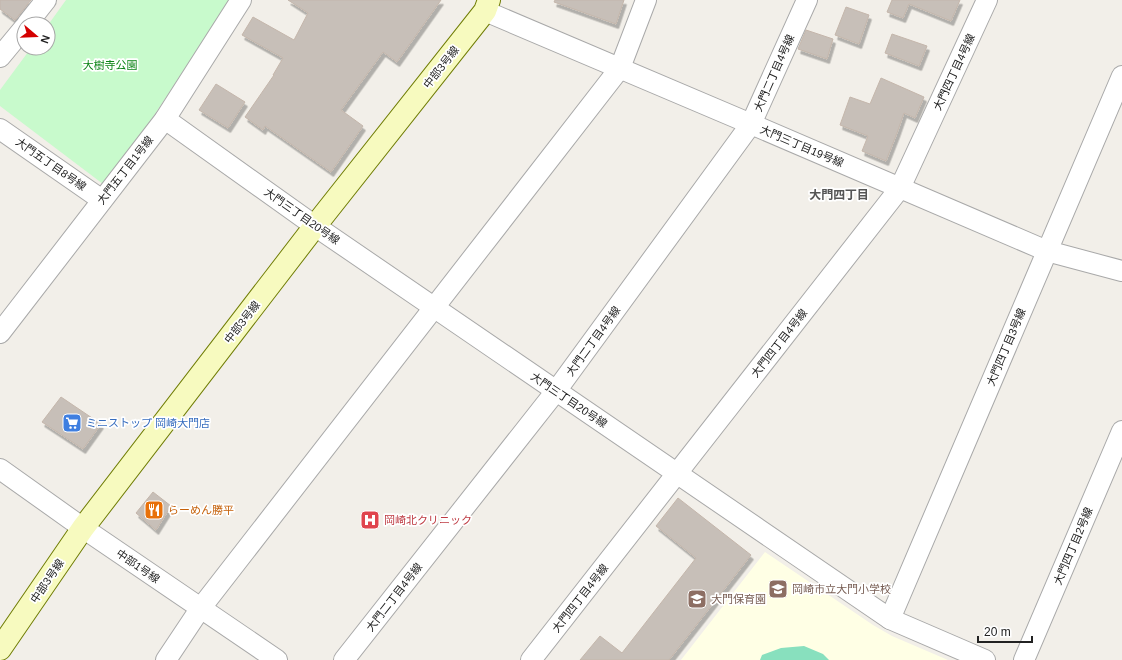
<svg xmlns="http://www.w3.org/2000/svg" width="1122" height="660" font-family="Arial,'Noto Sans JP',sans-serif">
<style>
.education{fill:#ffffe5}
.park{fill:#c8facc}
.pitch{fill:#88e0be}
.building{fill:#c7bfb8;stroke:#c4b6ab;filter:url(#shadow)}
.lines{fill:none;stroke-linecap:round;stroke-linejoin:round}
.street-casing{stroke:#a9a9a9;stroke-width:22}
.secondary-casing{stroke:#707d05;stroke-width:24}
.street{stroke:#fff;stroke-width:20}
.secondary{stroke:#f7fabf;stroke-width:22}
.labels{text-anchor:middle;stroke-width:3.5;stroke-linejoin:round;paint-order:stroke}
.park-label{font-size:11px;fill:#0c8416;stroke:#fff}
.street-label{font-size:11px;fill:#222;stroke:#fff}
.shop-label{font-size:11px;fill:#366cbe;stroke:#fff;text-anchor:start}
.food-label{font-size:11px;fill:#c56008;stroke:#fff;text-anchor:start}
.health-label{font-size:11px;fill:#be3a42;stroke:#fff;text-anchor:start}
.education-label{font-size:11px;fill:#785e54;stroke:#fff;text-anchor:start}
.neighbourhood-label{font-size:12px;font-weight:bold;fill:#555;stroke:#fff}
</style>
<defs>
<filter id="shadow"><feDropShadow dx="2.5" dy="4.5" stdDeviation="0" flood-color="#0004"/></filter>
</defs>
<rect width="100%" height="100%" fill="#f2efe9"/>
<polygon class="education" points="765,552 873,625 892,636 948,660 681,660"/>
<polygon class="park" points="66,0 230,0 151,120 103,184 0,106 0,90 31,48 48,48 48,25"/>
<polygon class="pitch" points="804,646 823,654 829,660 760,660 762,655 781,648"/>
<g class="building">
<polygon points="0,0 31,0 15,20 0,9"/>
<polygon points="288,0 441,0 397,62 383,52 341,110 363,126 331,172 265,126 263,130 245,117 274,75 273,75 283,58 242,35 253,17 294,40 308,13"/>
<polygon points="555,0 624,0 616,24 554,2"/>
<polygon points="892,0 960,0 951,21 909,4 903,18 887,12"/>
<polygon points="846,7 869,15 859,44 835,35"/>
<polygon points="806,30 833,39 827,59 798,49"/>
<polygon points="892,34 927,46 919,66 885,53"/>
<polygon points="881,78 924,97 915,118 904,113 897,133 886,161 862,151 868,136 840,125 850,97 870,104"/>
<polygon points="216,84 245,102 228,128 199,110"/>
<polygon points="61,397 101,424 83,449 42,422"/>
<polygon points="153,492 171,506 156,530 136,513"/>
<polygon points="678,498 751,555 669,660 580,660 600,636 622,653 696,558 656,526"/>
</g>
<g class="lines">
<g class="street-casing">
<g id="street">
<polyline points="485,11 751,124 1047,251 1122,271"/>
<polyline points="27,24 46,0"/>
<polyline points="0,57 24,28"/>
<polyline points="165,119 315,226 890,619 985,660"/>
<polyline points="0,129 102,200"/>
<polyline points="0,333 165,119 241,0"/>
<polyline points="0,469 83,528 277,660"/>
<polyline points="890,619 1122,76"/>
<polyline points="166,660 200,609 620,68 646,0"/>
<polyline points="344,660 556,391 751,124 807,0"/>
<polyline points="531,660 900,188 987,0"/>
<polyline points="1024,660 1122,431"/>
</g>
</g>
<g class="secondary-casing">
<polyline id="secondary" points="0,649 83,528 315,226 485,11 489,0"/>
</g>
<use href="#street" class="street"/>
<use href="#secondary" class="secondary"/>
</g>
<defs>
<g id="supermarket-square" transform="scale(1)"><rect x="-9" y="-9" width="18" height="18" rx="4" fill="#3f7fe0" stroke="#fff"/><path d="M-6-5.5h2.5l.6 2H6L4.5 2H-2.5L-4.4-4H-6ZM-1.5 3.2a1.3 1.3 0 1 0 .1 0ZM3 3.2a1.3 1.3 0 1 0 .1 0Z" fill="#fff"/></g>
<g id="restaurant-square" transform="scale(1)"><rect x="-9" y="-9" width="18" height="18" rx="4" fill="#e8710a" stroke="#fff"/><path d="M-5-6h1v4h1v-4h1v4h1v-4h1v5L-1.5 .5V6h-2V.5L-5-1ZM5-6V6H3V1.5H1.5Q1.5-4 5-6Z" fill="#fff"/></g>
<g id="hospital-square" transform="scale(1)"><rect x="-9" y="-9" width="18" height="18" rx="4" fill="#e0444e" stroke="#fff"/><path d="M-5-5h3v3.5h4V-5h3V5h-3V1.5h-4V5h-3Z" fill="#fff"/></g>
<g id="school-square" transform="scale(1)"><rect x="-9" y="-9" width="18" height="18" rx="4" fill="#8d6e63" stroke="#fff"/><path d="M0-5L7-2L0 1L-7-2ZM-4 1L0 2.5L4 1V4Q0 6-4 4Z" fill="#fff"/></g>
</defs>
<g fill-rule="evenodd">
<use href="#supermarket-square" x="72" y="423"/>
<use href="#restaurant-square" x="154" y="510"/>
<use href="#hospital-square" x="370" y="520"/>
<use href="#school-square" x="778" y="589"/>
<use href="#school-square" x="697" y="599"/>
</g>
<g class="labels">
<g class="park-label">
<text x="110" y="69">大樹寺公園</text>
</g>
<g class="street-label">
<text transform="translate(441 67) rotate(-52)" y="4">中部3号線</text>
<text transform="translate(954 72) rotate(-65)" y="4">大門四丁目4号線</text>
<text transform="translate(774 73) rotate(-66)" y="4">大門二丁目4号線</text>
<text transform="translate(802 146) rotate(23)" y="4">大門三丁目19号線</text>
<text transform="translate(51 164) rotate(35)" y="4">大門五丁目8号線</text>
<text transform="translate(125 170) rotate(-52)" y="4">大門五丁目1号線</text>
<text transform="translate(302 216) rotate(35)" y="4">大門三丁目20号線</text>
<text transform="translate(242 322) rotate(-52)" y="4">中部3号線</text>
<text transform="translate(593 341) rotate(-54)" y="4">大門二丁目4号線</text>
<text transform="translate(779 343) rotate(-52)" y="4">大門四丁目4号線</text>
<text transform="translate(1006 347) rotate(-67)" y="4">大門四丁目3号線</text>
<text transform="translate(569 400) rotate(34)" y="4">大門三丁目20号線</text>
<text transform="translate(1073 546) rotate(-67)" y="4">大門四丁目2号線</text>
<text transform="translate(138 566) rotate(35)" y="4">中部1号線</text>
<text transform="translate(47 581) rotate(-56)" y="4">中部3号線</text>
<text transform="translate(394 597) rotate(-52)" y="4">大門二丁目4号線</text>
<text transform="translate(580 598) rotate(-52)" y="4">大門四丁目4号線</text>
</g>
<g class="shop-label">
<text x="86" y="427">ミニストップ 岡崎大門店</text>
</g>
<g class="food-label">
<text x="168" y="514">らーめん勝平</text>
</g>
<g class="health-label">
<text x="384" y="524">岡崎北クリニック</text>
</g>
<g class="education-label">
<text x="792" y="593">岡崎市立大門小学校</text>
<text x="711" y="603">大門保育園</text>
</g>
<g class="neighbourhood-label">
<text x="839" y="199">大門四丁目</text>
</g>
</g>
<g transform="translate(36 36) rotate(109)"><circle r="19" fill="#ffffff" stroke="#a7a7a7"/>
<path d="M0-3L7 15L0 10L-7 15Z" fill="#d40000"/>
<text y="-6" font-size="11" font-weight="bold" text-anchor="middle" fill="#222222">N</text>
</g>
<path d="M978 636v6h54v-6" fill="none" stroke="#222222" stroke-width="2"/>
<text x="984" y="636" font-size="12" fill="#222222" stroke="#ffffff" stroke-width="3" paint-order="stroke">20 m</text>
</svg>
